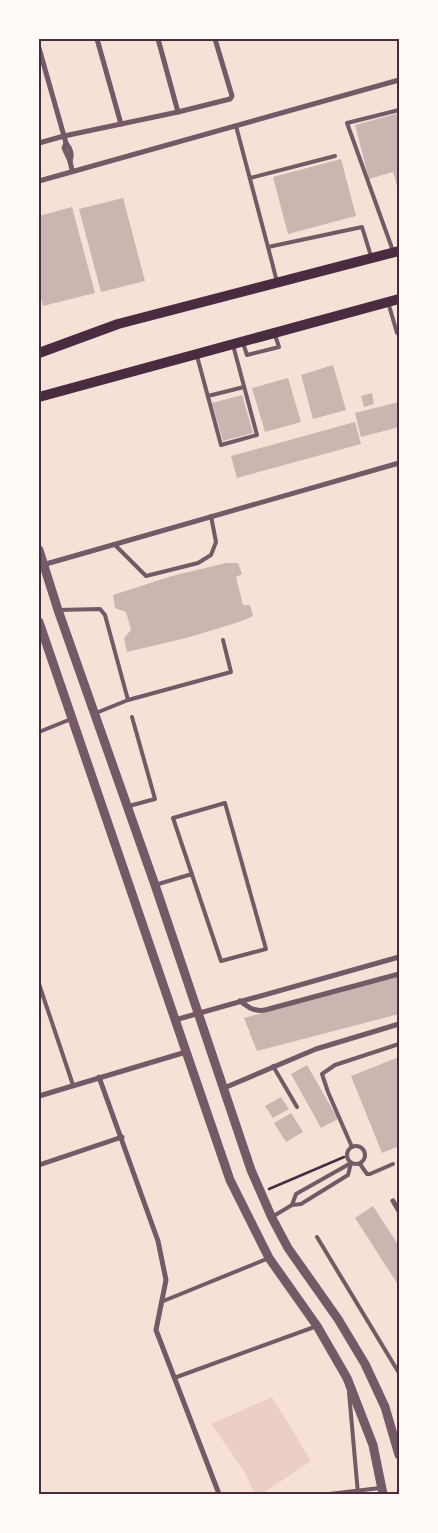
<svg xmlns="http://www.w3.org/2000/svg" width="438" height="1533" font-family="'Nunito Sans',sans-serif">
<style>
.green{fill:#ebcfc5}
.building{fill:#ccb4b1}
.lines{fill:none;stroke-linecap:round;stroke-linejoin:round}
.path{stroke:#4a2c40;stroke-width:2.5}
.service{stroke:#755966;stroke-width:4}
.minor{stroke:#755966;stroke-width:5}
.tertiary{stroke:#755966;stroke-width:9}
.secondary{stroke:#4a2c40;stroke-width:10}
.neatline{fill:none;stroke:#4a2c40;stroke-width:2}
</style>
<rect width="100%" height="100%" fill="#f7e1d7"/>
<polygon class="green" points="272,1397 311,1461 262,1494 255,1494 244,1471 211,1424"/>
<g class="building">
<polygon points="399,113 399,192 393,172 369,179 355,125"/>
<polygon points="341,159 356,216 288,234 273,177"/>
<polygon points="123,198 145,281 101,292 79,209"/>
<polygon points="72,207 95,293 43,306 39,289 39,216"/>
<polygon points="333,365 346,410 313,419 301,375"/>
<polygon points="288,378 301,422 265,432 252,388"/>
<polygon points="372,393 374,404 364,407 361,396"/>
<polygon points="242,395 253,433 223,441 212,403"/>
<polygon points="399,402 399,427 361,437 355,413"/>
<polygon points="355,422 361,444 237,478 231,456"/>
<polygon points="226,563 238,563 242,574 236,577 243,605 250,605 253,616 242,621 190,637 127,652 124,638 131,630 126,612 115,608 113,595 172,576"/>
<polygon points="399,976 399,1014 257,1051 244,1018"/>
<polygon points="399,1057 399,1146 382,1153 351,1076"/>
<polygon points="307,1065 338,1119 321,1128 291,1074"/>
<polygon points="281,1097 289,1109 273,1118 265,1106"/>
<polygon points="291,1113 303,1132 286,1142 274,1123"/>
<polygon points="373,1206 399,1246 399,1286 355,1218"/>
</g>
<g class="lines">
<polyline class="path" points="269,1189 344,1157"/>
<g class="service">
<polyline points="236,126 268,247"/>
<polyline points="250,178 335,156"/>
<polyline points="393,251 347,123 399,110"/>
<polyline points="277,282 268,247 362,227 371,256"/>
<polyline points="388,302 397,333 399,333"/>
<polyline points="243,343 247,355 279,347 275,335"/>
<polyline points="197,356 221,445 257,435 233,345"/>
<polyline points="208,396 244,387"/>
<polyline points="114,544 146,576 198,563 211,555 216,542 211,516"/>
<polyline points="58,610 100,609 105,615 128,700"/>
<polyline points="96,713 128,700 231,672 223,640"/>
<polyline points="39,732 71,719"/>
<polygon points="225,803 266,949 221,961 173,818"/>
<polyline points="129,806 155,799 132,717"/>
<polyline points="155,885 192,874"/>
<polyline points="39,984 73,1085"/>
<polyline points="273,1066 297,1107"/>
<circle cx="356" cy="1155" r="9"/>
<polyline points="352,1147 328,1092 322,1074 335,1065 399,1044"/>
<polyline points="360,1164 367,1174 370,1174 393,1164"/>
<polyline points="292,1205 296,1194 351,1163"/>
<polyline points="272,1217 292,1205 301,1204 348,1175 351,1163"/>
<polyline points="317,1237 399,1373"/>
<polyline points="161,1302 269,1258"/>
<polyline points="174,1378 317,1326"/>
<polyline points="349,1392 358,1494"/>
<polyline points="329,1494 380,1488"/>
</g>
<g class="minor">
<polyline points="97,39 121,124"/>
<polyline points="158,39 178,112"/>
<polyline points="39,48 64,136 66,143 64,148 70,161 72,170"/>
<polyline points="39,143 64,136 178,112 230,99 232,96 215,39"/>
<path d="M66 143C71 149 73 154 70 161"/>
<polyline points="39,181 399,80"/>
<polyline points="39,566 399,463"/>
<path d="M240 1001C248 1007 254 1012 265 1010L399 974"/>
<polyline points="175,1020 399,957"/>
<polyline points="99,1077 158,1241 166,1280 156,1330 219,1494"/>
<polyline points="224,1088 316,1049 399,1024"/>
<polyline points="39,1096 186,1052"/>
<polyline points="39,1165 122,1137"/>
<polyline points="393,1201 399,1211"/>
</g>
<g class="tertiary">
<polyline points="39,550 58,610 155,885 251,1170 272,1218 288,1248 338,1319 365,1364 385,1407 399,1455"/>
<polyline points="39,622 230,1180 269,1258 317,1326 347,1378 373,1445 383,1494"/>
</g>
<g class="secondary">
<polyline points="39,353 118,324 399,251"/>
<polyline points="39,397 399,299"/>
</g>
</g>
<rect width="438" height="1533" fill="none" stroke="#fffaf5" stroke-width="80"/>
<rect x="40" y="40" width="358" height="1453" class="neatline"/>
</svg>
